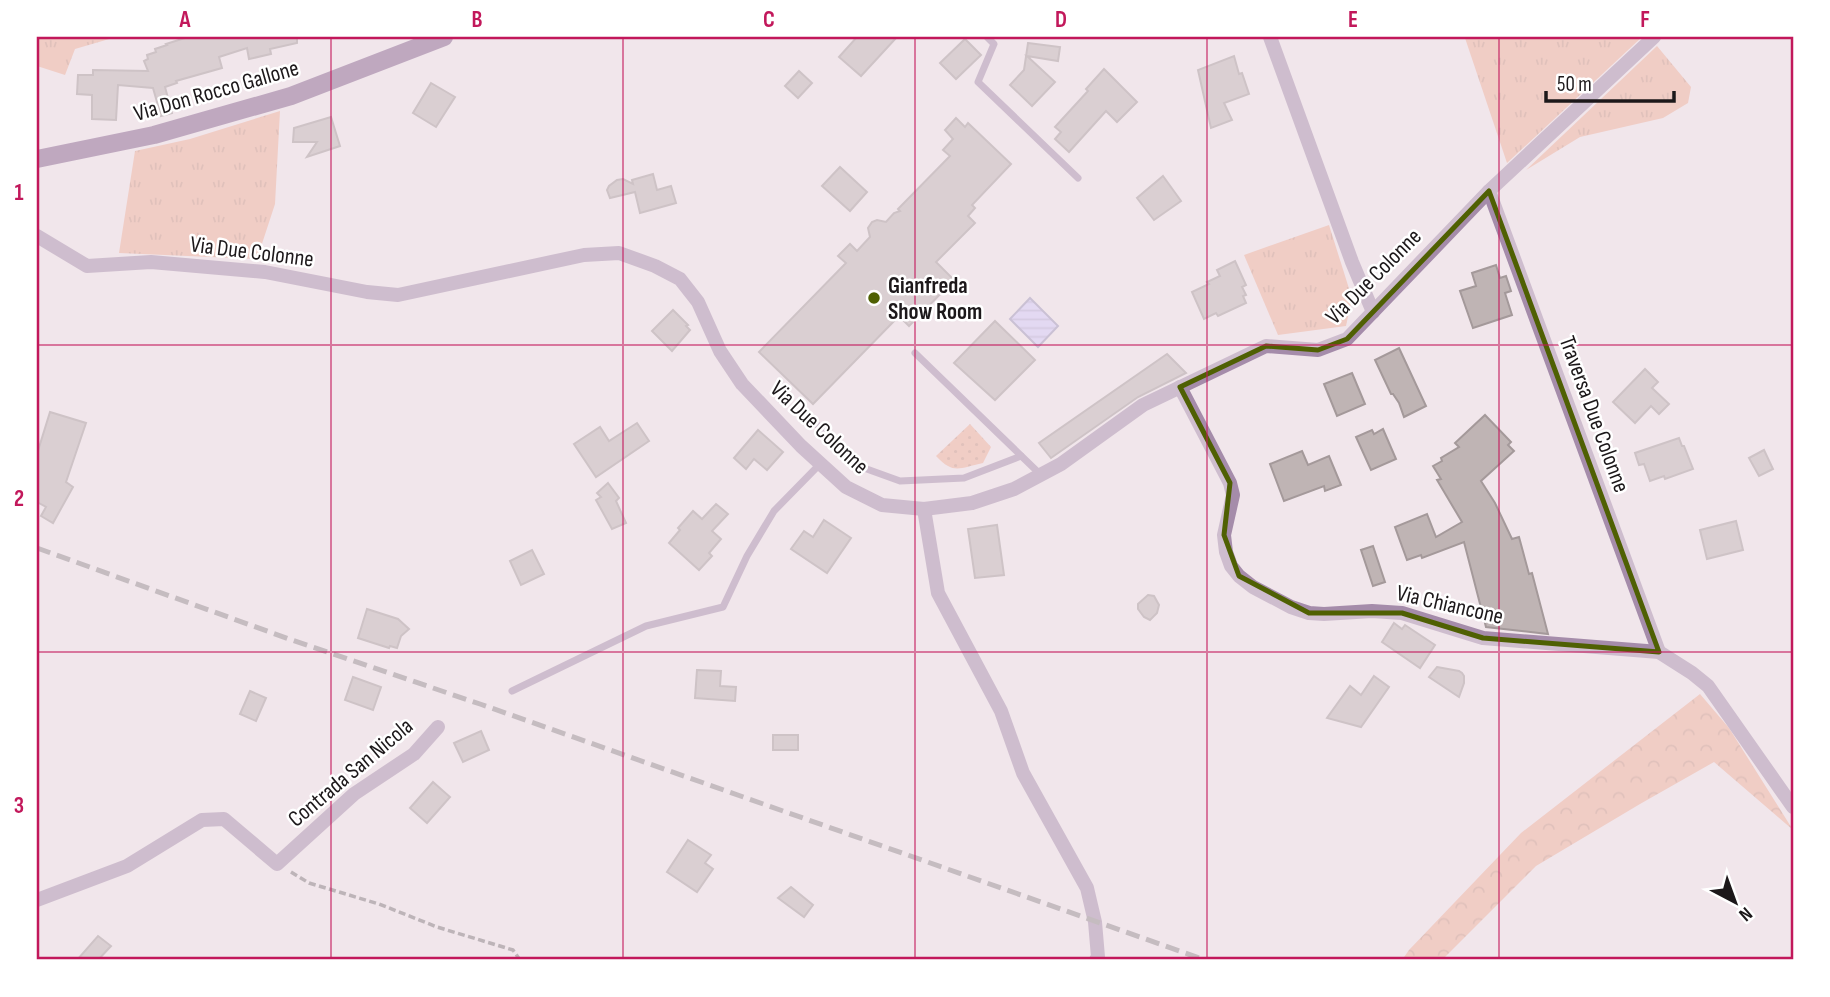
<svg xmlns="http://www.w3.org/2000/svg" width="1830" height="997" font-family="'Sofia Sans Condensed',sans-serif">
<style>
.grass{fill:url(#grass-tufts)}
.forest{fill:url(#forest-crowns)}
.garden{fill:url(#garden-dots)}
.water{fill:url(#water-rules);stroke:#9c94b8;stroke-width:2}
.building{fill:#bfb4b4;stroke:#a4999a;stroke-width:2}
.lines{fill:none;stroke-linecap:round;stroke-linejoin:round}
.path{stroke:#7f787b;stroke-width:3.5;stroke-dasharray:7 3.5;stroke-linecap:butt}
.service{stroke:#a58caa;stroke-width:7}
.minor{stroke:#a58caa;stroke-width:14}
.secondary{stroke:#835e8a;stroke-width:18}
.rail{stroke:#91898d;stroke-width:5;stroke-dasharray:14 7;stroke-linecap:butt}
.marked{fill:none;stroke:#4f6003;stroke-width:5;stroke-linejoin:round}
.grid{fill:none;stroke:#c2185b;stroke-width:2;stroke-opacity:0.55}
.poi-dot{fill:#4f6003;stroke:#fff;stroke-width:2.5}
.labels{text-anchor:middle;stroke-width:5;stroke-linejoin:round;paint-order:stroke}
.street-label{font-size:23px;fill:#1c181a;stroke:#fff}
.poi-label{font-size:23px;font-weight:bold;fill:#1c181a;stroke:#fff;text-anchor:start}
.neatline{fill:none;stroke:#c2185b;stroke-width:2.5}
.grid-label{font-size:23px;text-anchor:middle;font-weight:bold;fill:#c2185b}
</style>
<defs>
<pattern id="grass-tufts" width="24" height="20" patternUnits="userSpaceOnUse" patternTransform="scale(1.75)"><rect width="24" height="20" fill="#f0af98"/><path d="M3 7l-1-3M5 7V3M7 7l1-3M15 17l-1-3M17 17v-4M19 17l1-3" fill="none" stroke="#cd9682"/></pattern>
<pattern id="forest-crowns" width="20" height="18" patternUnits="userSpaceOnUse" patternTransform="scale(1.75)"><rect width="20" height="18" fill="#f0af98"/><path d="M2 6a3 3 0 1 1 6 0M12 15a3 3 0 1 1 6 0" fill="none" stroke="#cd9682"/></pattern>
<pattern id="garden-dots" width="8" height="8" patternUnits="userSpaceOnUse" patternTransform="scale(1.75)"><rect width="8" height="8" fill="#f0af98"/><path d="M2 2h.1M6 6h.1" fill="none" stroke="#cd9682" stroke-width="1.8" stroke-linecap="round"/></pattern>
<pattern id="water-rules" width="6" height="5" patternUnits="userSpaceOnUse" patternTransform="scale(1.75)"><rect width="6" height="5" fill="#d3c9fb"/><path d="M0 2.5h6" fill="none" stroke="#b5acd7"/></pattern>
</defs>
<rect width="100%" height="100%" fill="#f1e6eb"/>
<g class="grass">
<polygon points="37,37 116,37 75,49 65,75 37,66"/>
<polygon points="1481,37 1642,37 1507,163 1465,38"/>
<polygon points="1657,46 1691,87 1688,103 1663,118 1580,137 1526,170"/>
<polygon points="280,111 275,204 257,259 119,253 135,151 190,139"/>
<polygon points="1329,225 1352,298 1346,326 1278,335 1244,255"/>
</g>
<polygon class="forest" points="1700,694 1729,728 1793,830 1714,762 1640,804 1536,866 1442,960 1402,960 1409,950 1521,833"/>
<path class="garden" d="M970 424 991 447 983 463C959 468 954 475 936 456Z"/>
<polygon class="water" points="1030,298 1058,326 1038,347 1010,319"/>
<g class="building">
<polygon points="188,37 297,37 297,43 270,49 271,54 249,59 247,48 219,57 222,68 176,81 177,83 165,87 172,113 161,116 153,88 118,85 116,120 92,119 92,95 77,94 78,75 93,75 93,70 148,71 144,61 148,59 147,55 156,52 155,49 167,45 166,44"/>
<polygon points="857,37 897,37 861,76 839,57"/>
<polygon points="965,39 981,55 956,79 940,63"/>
<polygon points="1028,43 1060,47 1058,61 1027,56 1055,82 1032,106 1010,85 1024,70"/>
<polygon points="1234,56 1239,74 1242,73 1249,94 1224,103 1232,120 1211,128 1198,70"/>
<polygon points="1104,69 1137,102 1117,122 1106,111 1069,152 1055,139 1061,132 1055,127 1088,91 1086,89"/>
<polygon points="799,71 812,83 798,98 785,86"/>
<polygon points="431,83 455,97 436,127 413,113"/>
<polygon points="331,117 340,146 307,157 317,142 293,142 294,128"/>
<polygon points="956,118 965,127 968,123 1011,164 972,205 975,208 968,216 975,223 936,262 954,280 909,326 899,316 813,404 759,352 846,263 838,256 850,244 857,251 870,237 868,228 872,222 877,220 886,222 894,213 900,211 898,209 950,156 943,150 953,139 945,130"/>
<polygon points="840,167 867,192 850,211 822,186"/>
<polygon points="653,174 657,190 671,186 676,203 640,213 635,192 610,198 607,190 609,186 617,180 623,179 633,184 632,180"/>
<polygon points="1163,176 1181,201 1154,220 1137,198"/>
<polygon points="1235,261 1246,285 1242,287 1246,295 1243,296 1246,303 1218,316 1216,313 1204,319 1192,292 1209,284 1207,282 1220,276 1217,270"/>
<polygon points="1496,265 1500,278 1506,276 1511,291 1505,293 1512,315 1473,328 1460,291 1476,286 1472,273"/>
<polygon points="673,310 688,325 686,326 690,330 672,351 652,331"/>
<polygon points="995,321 1035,360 995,400 954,363"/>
<polygon points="1399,348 1426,406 1404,417 1399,403 1393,394 1391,394 1375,360"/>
<polygon points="1167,354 1186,373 1138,397 1051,458 1039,443"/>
<polygon points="1645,369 1658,382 1652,388 1669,404 1659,414 1651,406 1635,423 1613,402"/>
<polygon points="1352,373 1365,404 1337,416 1324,384"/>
<polygon points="50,412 86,423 66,482 73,487 53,523 41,516 46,507 37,502 37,454"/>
<polygon points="1485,415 1511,442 1508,445 1514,451 1481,481 1495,503 1512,539 1519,537 1529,574 1532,573 1548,634 1486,627 1464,542 1422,558 1421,555 1407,560 1395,527 1427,514 1436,537 1462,522 1437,480 1441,479 1433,466 1442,461 1441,458 1459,447 1455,443"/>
<polygon points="637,423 649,441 596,477 574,444 600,427 609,441"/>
<polygon points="1383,429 1396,459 1371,470 1356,437 1372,430 1374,434"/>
<polygon points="758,430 783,452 767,470 754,459 746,469 734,458"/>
<polygon points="1679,438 1682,446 1684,446 1693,469 1665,479 1664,476 1650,481 1644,464 1639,465 1635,453"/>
<polygon points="1764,450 1773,469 1759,476 1749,458"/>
<polygon points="1302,451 1308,465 1329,456 1341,485 1325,491 1324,486 1284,501 1270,464"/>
<polygon points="608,483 619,498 616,501 626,523 612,529 596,500 601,497 597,493"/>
<polygon points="716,504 728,514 712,531 721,539 709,553 712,556 699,570 669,543 680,530 678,528 693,511 702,519"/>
<polygon points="824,520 851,538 827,573 791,549 804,531 813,537"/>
<polygon points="1736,521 1743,550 1707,559 1700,530"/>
<polygon points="997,525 1004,575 975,578 968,529"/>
<polygon points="1373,546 1385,582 1373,586 1361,550"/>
<polygon points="532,550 544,574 521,585 510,561"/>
<polygon points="1148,595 1154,596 1159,605 1157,613 1150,620 1144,617 1138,609 1138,604"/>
<polygon points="367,609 398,619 409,629 401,636 397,648 390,646 389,648 358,638"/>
<polygon points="1394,623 1402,629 1405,625 1435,645 1420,668 1382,642"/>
<polygon points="1437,667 1459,671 1462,673 1464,676 1464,683 1459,697 1429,677"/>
<polygon points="697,670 721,671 720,686 736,687 735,701 695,698"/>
<polygon points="1374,676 1389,687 1361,727 1327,718 1350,686 1361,695"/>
<polygon points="353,677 381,687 373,710 345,700"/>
<polygon points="250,691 266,698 256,721 240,714"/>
<polygon points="481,731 489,750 463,762 454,743"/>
<rect x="773" y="735" width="25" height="15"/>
<polygon points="433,782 450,797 427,823 410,808"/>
<polygon points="688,840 711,855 705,863 713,869 697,892 667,872"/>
<polygon points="791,887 813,905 804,917 778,898"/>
<polygon points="98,936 111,946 98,960 77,960"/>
</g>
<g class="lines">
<polyline class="path" points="291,872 309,883 379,904 437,927 513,950 520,960"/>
<g class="service">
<polyline points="987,37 994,44 978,82 1078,178"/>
<polyline points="915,353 1040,474"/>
<polyline points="814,422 864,468 900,481 964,478 1021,456"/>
<polyline points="512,691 646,626 723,607 747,556 774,511 820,464"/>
</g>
<g class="minor">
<polyline points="1270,37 1352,262 1373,312"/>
<polyline points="1489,191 1659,652"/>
<polyline points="37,236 87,266 151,262 265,272 367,292 398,295 584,255 619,253 655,266 680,279 698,302 720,351 742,384 801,446 846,487 882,505 924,509 972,503 1014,489 1061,464 1143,405 1266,346 1318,350 1347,339 1489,191 1654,37"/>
<polyline points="1180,387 1230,483 1233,495 1224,535 1226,552 1231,566 1239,576 1253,587 1291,607 1309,613 1324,614 1372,611 1402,613 1483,638 1659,652 1692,673 1708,686 1793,807"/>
<polyline points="924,509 938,593 1001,711 1023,773 1087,888 1095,922 1098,957 1096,960"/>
<polyline points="37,900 127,866 202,820 224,819 277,864 354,794 414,754 438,727"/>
</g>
<polyline class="secondary" points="37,159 154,135 291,96 444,37"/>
<polyline class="rail" points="37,548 289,639 480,704 1205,960"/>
</g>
<path d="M0 0H1830V997H0ZM1489 191 1659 652 1483 638 1402 613H1309L1239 576 1224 535 1230 483 1180 387 1266 346 1318 350 1347 339Z" fill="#f1e6eb" fill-opacity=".55" fill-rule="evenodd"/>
<path class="marked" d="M1489 191 1659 652 1483 638 1402 613H1309L1239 576 1224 535 1230 483 1180 387 1266 346 1318 350 1347 339Z"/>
<path class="grid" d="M331 37V960M623 37V960M915 37V960M1207 37V960M1499 37V960M37 345H1793M37 652H1793"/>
<circle class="poi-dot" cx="874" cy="298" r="7"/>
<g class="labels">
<g class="street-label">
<text transform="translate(216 90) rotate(-16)" y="8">Via Don Rocco Gallone</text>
<text transform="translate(252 251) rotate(7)" y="8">Via Due Colonne</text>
<text transform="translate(1373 276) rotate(-45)" y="8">Via Due Colonne</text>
<text transform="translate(1595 414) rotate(70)" y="8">Traversa Due Colonne</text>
<text transform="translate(820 427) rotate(43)" y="8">Via Due Colonne</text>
<text transform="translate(1450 604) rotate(13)" y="8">Via Chiancone</text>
<text transform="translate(350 772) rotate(-40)" y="8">Contrada San Nicola</text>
</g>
<g class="poi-label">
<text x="888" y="293">Gianfreda<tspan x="888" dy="26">Show Room</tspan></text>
</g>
</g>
<rect width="1830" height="997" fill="none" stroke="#ffffff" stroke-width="77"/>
<g transform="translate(1735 902) rotate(139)" stroke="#ffffff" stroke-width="5" paint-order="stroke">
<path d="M0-5L12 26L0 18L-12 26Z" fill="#1c181a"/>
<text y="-10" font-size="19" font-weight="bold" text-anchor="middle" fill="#1c181a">N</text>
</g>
<path d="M1546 91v10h128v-10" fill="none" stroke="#1c181a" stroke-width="3.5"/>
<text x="1557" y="91" font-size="21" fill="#1c181a" stroke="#ffffff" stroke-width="5" paint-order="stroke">50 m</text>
<rect x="38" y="38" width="1754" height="920" class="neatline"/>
<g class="grid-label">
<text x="185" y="27">A</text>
<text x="477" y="27">B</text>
<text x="769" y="27">C</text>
<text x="1061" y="27">D</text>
<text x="1353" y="27">E</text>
<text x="1645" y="27">F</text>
<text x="19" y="200">1</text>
<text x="19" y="506">2</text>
<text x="19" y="813">3</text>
</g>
</svg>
